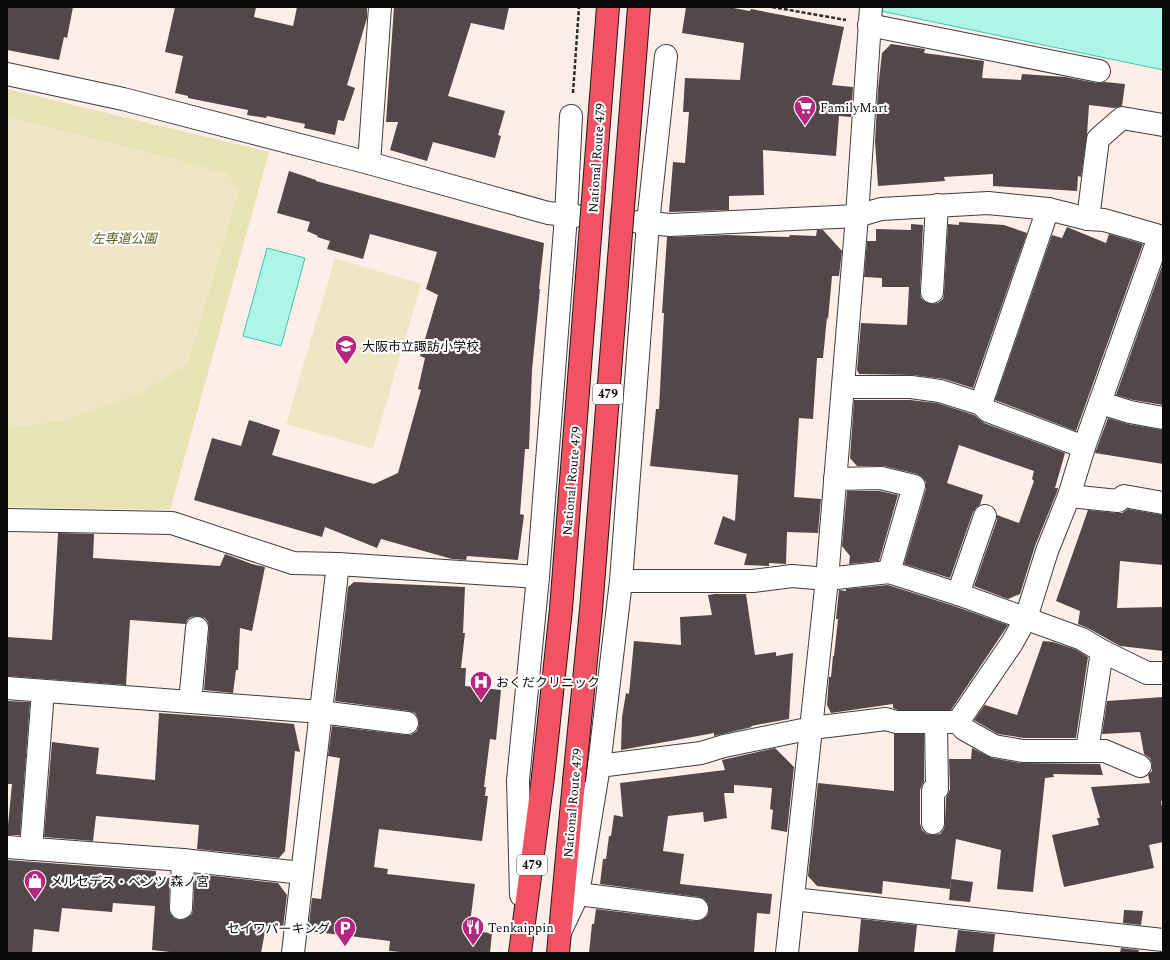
<svg xmlns="http://www.w3.org/2000/svg" width="1170" height="960" font-family="Spectral,'Noto Sans JP',serif">
<style>
.green{fill:#e7e3b4}
.pitch{fill:#efe6c5}
.water{fill:#aef5e8;stroke:#37cab3}
.building{fill:#534749}
.lines{fill:none;stroke-linecap:round;stroke-linejoin:round}
.minor-tunnel{stroke:#daccc7;stroke-width:22;stroke-dasharray:22 11;stroke-linecap:butt}
.minor-casing{stroke:#3d3d3d;stroke-width:24}
.highway-casing{stroke:#1b1b1b;stroke-width:24}
.path{stroke:#2c2c2c;stroke-width:2.5;stroke-dasharray:4 2;stroke-linecap:butt}
.minor{stroke:#fff;stroke-width:22}
.highway{stroke:#f25363;stroke-width:22}
.highway-bridge-casing{stroke:#1b1b1b;stroke-width:24;stroke-linecap:butt}
.highway-bridge{stroke:#f25363;stroke-width:22}
.labels{text-anchor:middle;stroke-width:4;stroke-linejoin:round;paint-order:stroke}
.shield{fill:#fff;stroke:#545454;stroke-width:1}
.shield-label{font-size:12px;font-weight:bold;fill:#0a0a0a}
.poi-label{font-size:13px;fill:#0a0a0a;stroke:#fff;text-anchor:start}
.street-label{font-size:13px;fill:#0a0a0a;stroke:#fff}
.park-label{font-size:13px;font-style:italic;fill:#50601d;stroke:#fff}
</style>
<rect width="100%" height="100%" fill="#ffeee8"/>
<polygon class="green" points="7,89 269,152 170,510 7,507"/>
<g class="pitch">
<polygon points="7,116 228,173 239,191 188,364 139,394 64,421 7,428"/>
<polygon points="335,258 421,284 373,449 286,424"/>
</g>
<g class="water">
<polygon points="864,7 1163,7 1163,70 881,11"/>
<polygon points="267,248 305,258 281,346 243,336"/>
</g>
<g class="building">
<polygon points="7,7 73,7 67,38 64,37 59,60 7,50"/>
<polygon points="175,7 256,7 254,17 293,26 297,7 367,7 367,18 347,85 355,88 344,121 338,120 335,135 304,128 305,124 267,116 266,118 247,115 248,110 188,98 188,96 175,93 183,56 165,52"/>
<polygon points="394,7 509,7 504,30 471,23 448,96 505,111 498,135 501,136 495,158 433,142 427,161 390,150 398,122 386,122"/>
<polygon points="686,7 728,7 750,11 751,9 844,27 832,85 853,87 851,117 839,116 836,156 763,150 764,195 729,196 729,210 669,212 673,162 685,163 689,112 683,112 685,78 740,80 744,43 682,33"/>
<polygon points="891,44 925,49 924,53 984,61 982,78 1021,80 1022,74 1065,77 1097,83 1105,82 1125,84 1122,106 1114,108 1089,105 1087,135 1081,177 1078,176 1077,191 993,186 993,174 944,177 945,181 878,186 875,141 878,89 882,53"/>
<polygon points="289,171 316,180 316,181 544,243 539,289 540,289 532,370 529,449 525,449 520,514 524,515 518,560 467,556 466,560 452,559 381,539 377,548 325,527 322,537 194,500 212,438 241,446 249,420 280,430 272,455 374,484 398,473 421,390 418,389 425,358 420,356 438,295 426,289 437,252 370,234 363,259 327,249 330,241 317,237 318,236 307,231 310,222 277,213"/>
<polygon points="959,222 1004,225 1027,233 973,388 944,379 913,375 859,374 857,370 861,323 907,325 909,287 882,287 882,278 864,277 867,241 876,241 876,229 911,230 911,224 923,225 920,292 921,298 925,302 932,304 938,303 943,299 944,293 948,224 959,225"/>
<polygon points="1067,227 1106,243 1109,234 1143,244 1076,431 995,400 1052,235 1062,238"/>
<polygon points="817,230 823,230 842,251 839,276 832,276 828,320 827,317 823,358 817,358 813,419 799,418 794,497 821,499 818,533 787,532 786,564 769,563 769,566 744,565 747,554 714,544 723,516 735,521 738,475 650,466 656,409 659,409 664,313 662,313 667,237 727,235 789,237 790,235 816,236"/>
<polygon points="1163,263 1163,405 1133,400 1116,395"/>
<polygon points="854,400 910,400 937,403 974,415 984,423 1065,453 1055,488 1058,488 1057,492 1035,546 1020,594 1008,599 974,586 997,520 997,515 1019,523 1034,481 1032,479 1034,471 959,445 947,483 983,495 980,505 977,507 973,512 950,578 904,564 926,489 926,482 922,477 917,474 884,466 857,466 850,458"/>
<polygon points="1108,418 1128,424 1163,430 1163,464 1095,453"/>
<polygon points="847,491 880,491 898,495 879,561 849,564 850,556 842,546"/>
<polygon points="1128,509 1163,515 1163,565 1120,561 1117,608 1163,607 1163,651 1120,646 1088,628 1078,624 1080,611 1056,601 1088,510 1117,513 1122,513"/>
<polygon points="58,533 94,534 93,558 220,566 225,554 252,564 265,567 252,631 240,628 238,670 236,670 233,693 204,690 209,629 208,622 205,618 198,616 191,617 187,620 186,624 130,620 126,685 7,676 7,637 52,640"/>
<polygon points="354,582 465,587 463,633 465,633 461,668 466,668 465,686 501,690 496,740 490,739 484,787 486,787 485,796 488,796 482,841 379,829 374,867 388,869 387,874 475,884 469,931 492,933 490,953 413,953 389,951 390,941 308,931 312,898 321,899 340,758 328,756 332,726 406,735 411,735 417,731 419,725 418,718 415,713 409,711 335,701 348,587"/>
<polygon points="888,585 954,606 1008,625 951,710 898,710 893,708 893,704 831,713 827,705 829,677 831,677 833,656 834,656 838,619 836,619 839,590 846,591 846,589"/>
<polygon points="715,594 746,594 755,655 776,652 776,656 793,653 789,719 751,726 752,727 714,736 714,733 621,750 622,717 626,693 629,694 634,641 681,645 680,617 712,615 708,595"/>
<polygon points="1043,641 1053,642 1077,650 1088,657 1076,738 1024,738 998,734 974,720 986,703 985,705 1017,715"/>
<polygon points="1163,697 1163,801 1161,801 1163,813 1163,842 1149,845 1154,868 1064,887 1052,835 1099,825 1097,818 1100,818 1091,787 1150,783 1148,775 1152,771 1152,764 1150,758 1144,754 1140,732 1102,734 1107,701"/>
<polygon points="7,701 30,702 20,835 7,835 12,784 7,784"/>
<polygon points="159,713 230,718 294,724 300,752 295,751 285,851 279,858 197,849 199,825 96,816 93,841 44,837 52,742 99,748 96,774 155,780"/>
<polygon points="894,734 924,734 924,781 922,785 920,790 920,823 922,830 927,834 933,835 940,834 944,829 945,823 946,798 948,794 950,789 949,759 971,759 972,748 992,758 1021,763 1100,764 1103,775 1053,774 1054,777 1045,778 1033,892 997,889 1001,850 956,839 950,889 883,881 882,894 817,886 808,876 818,783 894,791"/>
<polygon points="775,748 794,767 787,832 771,829 773,810 770,809 772,788 734,785 734,793 724,793 727,818 704,822 703,812 668,816 663,851 684,854 680,884 772,894 770,914 757,913 754,953 589,953 592,924 594,924 596,909 695,921 702,920 707,916 709,911 708,904 704,899 699,897 600,884 603,859 606,859 609,836 611,836 614,815 623,817 620,783 725,770 722,760"/>
<polygon points="7,860 156,871 156,877 170,878 169,907 170,913 174,918 180,920 186,919 192,914 193,909 195,874 278,883 287,895 283,928 266,926 261,953 179,953 152,950 155,906 113,903 112,912 62,908 59,932 34,929 32,953 7,953"/>
<polygon points="951,879 973,882 970,902 949,900"/>
<polygon points="1124,910 1143,911 1141,925 1123,923"/>
<polygon points="861,919 917,925 914,953 858,953"/>
<polygon points="958,930 995,934 993,953 955,953"/>
<polygon points="1121,948 1139,950 1138,953 1120,953"/>
</g>
<g class="lines">
<polyline class="minor-tunnel" points="576,216 638,222"/>
<g class="minor-casing">
<g id="minor">
<polyline points="869,25 1099,71"/>
<polyline points="7,74 123,99 369,163 548,213 576,216"/>
<polyline points="369,163 380,7"/>
<polyline points="1088,219 1098,139 1122,118 1163,125"/>
<polyline points="638,222 670,225 857,216 881,209 988,203 1048,209 1088,219 1104,220 1163,237"/>
<polyline points="932,292 937,205"/>
<polyline points="843,387 911,387 940,391 981,404 988,411 1084,447"/>
<polyline points="1101,403 1130,412 1163,418"/>
<polyline points="981,404 1048,209"/>
<polyline points="835,479 881,478 914,486 889,572"/>
<polyline points="1069,496 1118,501 1124,496 1163,503"/>
<polyline points="7,520 172,523 293,563 338,564 538,577"/>
<polyline points="621,581 753,581 792,576 827,579 889,572 958,594 1082,639 1102,651 1147,673 1163,673"/>
<polyline points="958,594 985,516"/>
<polyline points="7,688 321,712 407,723"/>
<polyline points="190,702 197,628"/>
<polyline points="958,722 1012,643 1026,618 1047,551 1069,496 1084,447 1159,237"/>
<polyline points="1087,751 1102,651"/>
<polyline points="599,766 701,753 724,746 812,728 886,719 896,722 958,722 964,729 994,746 1023,751 1105,751 1140,766"/>
<polyline points="933,823 933,790 937,789 936,722"/>
<polyline points="7,847 183,860 302,873"/>
<polyline points="31,849 43,691"/>
<polyline points="578,894 697,909"/>
<polyline points="521,895 518,780 538,577 566,216 571,116"/>
<polyline points="793,899 1163,940"/>
<polyline points="181,908 183,860"/>
<polyline points="560,932 578,894 599,766 621,581 648,223 666,56"/>
<polyline points="293,953 338,564"/>
<polyline points="787,953 827,579 857,216 871,7"/>
</g>
</g>
<g class="highway-casing">
<g id="highway">
<polyline points="520,953 543,777"/>
<polyline points="558,953 574,781"/>
</g>
</g>
<g class="path">
<polyline points="772,7 846,20"/>
<polyline points="573,93 579,7"/>
</g>
<use href="#minor" class="minor"/>
<use href="#highway" class="highway"/>
<g class="highway-bridge-casing">
<g id="highway-bridge">
<polyline points="543,777 561,609 608,7"/>
<polyline points="574,781 591,610 639,7"/>
</g>
</g>
<use href="#highway-bridge" class="highway-bridge"/>
</g>
<defs>
<g id="supermarket-pin" transform="scale(1.15)"><path d="M0 17L-7.5 6A9.5 9.5 0 1 1 7.5 6Z" fill="#b7267e" stroke="#fff"/><path d="M-6-5.5h2.5l.6 2H6L4.5 2H-2.5L-4.4-4H-6ZM-1.5 3.2a1.3 1.3 0 1 0 .1 0ZM3 3.2a1.3 1.3 0 1 0 .1 0Z" fill="#fff"/></g>
<g id="school-pin" transform="scale(1.15)"><path d="M0 17L-7.5 6A9.5 9.5 0 1 1 7.5 6Z" fill="#b7267e" stroke="#fff"/><path d="M0-5L7-2L0 1L-7-2ZM-4 1L0 2.5L4 1V4Q0 6-4 4Z" fill="#fff"/></g>
<g id="hospital-pin" transform="scale(1.15)"><path d="M0 17L-7.5 6A9.5 9.5 0 1 1 7.5 6Z" fill="#b7267e" stroke="#fff"/><path d="M-5-5h3v3.5h4V-5h3V5h-3V1.5h-4V5h-3Z" fill="#fff"/></g>
<g id="shop-pin" transform="scale(1.15)"><path d="M0 17L-7.5 6A9.5 9.5 0 1 1 7.5 6Z" fill="#b7267e" stroke="#fff"/><path d="M-5-2.5h2.3a2.7 3.5 0 0 1 5.4 0H5L5.5 6h-11ZM-1.5-2.5h3a1.5 2.3 0 0 0-3 0Z" fill="#fff"/></g>
<g id="restaurant-pin" transform="scale(1.15)"><path d="M0 17L-7.5 6A9.5 9.5 0 1 1 7.5 6Z" fill="#b7267e" stroke="#fff"/><path d="M-5-6h1v4h1v-4h1v4h1v-4h1v5L-1.5 .5V6h-2V.5L-5-1ZM5-6V6H3V1.5H1.5Q1.5-4 5-6Z" fill="#fff"/></g>
<g id="parking-pin" transform="scale(1.15)"><path d="M0 17L-7.5 6A9.5 9.5 0 1 1 7.5 6Z" fill="#b7267e" stroke="#fff"/><path d="M-3.5-5.5H1a3.5 3.5 0 0 1 0 7H-1V5.5H-3.5ZM-1-3.4V-.6H.8a1.4 1.4 0 0 0 0-2.8Z" fill="#fff"/></g>
</defs>
<g fill-rule="evenodd">
<use href="#supermarket-pin" x="805" y="107"/>
<use href="#school-pin" x="346" y="346"/>
<use href="#hospital-pin" x="481" y="682"/>
<use href="#shop-pin" x="35" y="881"/>
<use href="#restaurant-pin" x="473" y="927"/>
<use href="#parking-pin" x="345" y="928"/>
</g>
<g class="labels">
<g class="shield">
<rect x="593" y="384" width="30" height="20" rx="3"/>
<rect x="517" y="855" width="30" height="20" rx="3"/>
</g>
<g class="shield-label">
<text x="608" y="398">479</text>
<text x="532" y="869">479</text>
</g>
<g class="poi-label">
<text x="820" y="112">FamilyMart</text>
<text x="362" y="351">大阪市立諏訪小学校</text>
<text x="496" y="687">おくだクリニック</text>
<text x="50" y="886">メルセデス・ベンツ 森ノ宮</text>
<text x="488" y="932">Tenkaippin</text>
<text x="330" y="933" text-anchor="end">セイワパーキング</text>
</g>
<g class="street-label">
<text transform="translate(596 158) rotate(-86)" y="5">National Route 479</text>
<text transform="translate(571 481) rotate(-85)" y="5">National Route 479</text>
<text transform="translate(572 803) rotate(-85)" y="5">National Route 479</text>
</g>
<g class="park-label">
<text x="124" y="243">左専道公園</text>
</g>
</g>
<rect width="1170" height="960" fill="none" stroke="#0a0a0a" stroke-width="16"/>
</svg>
